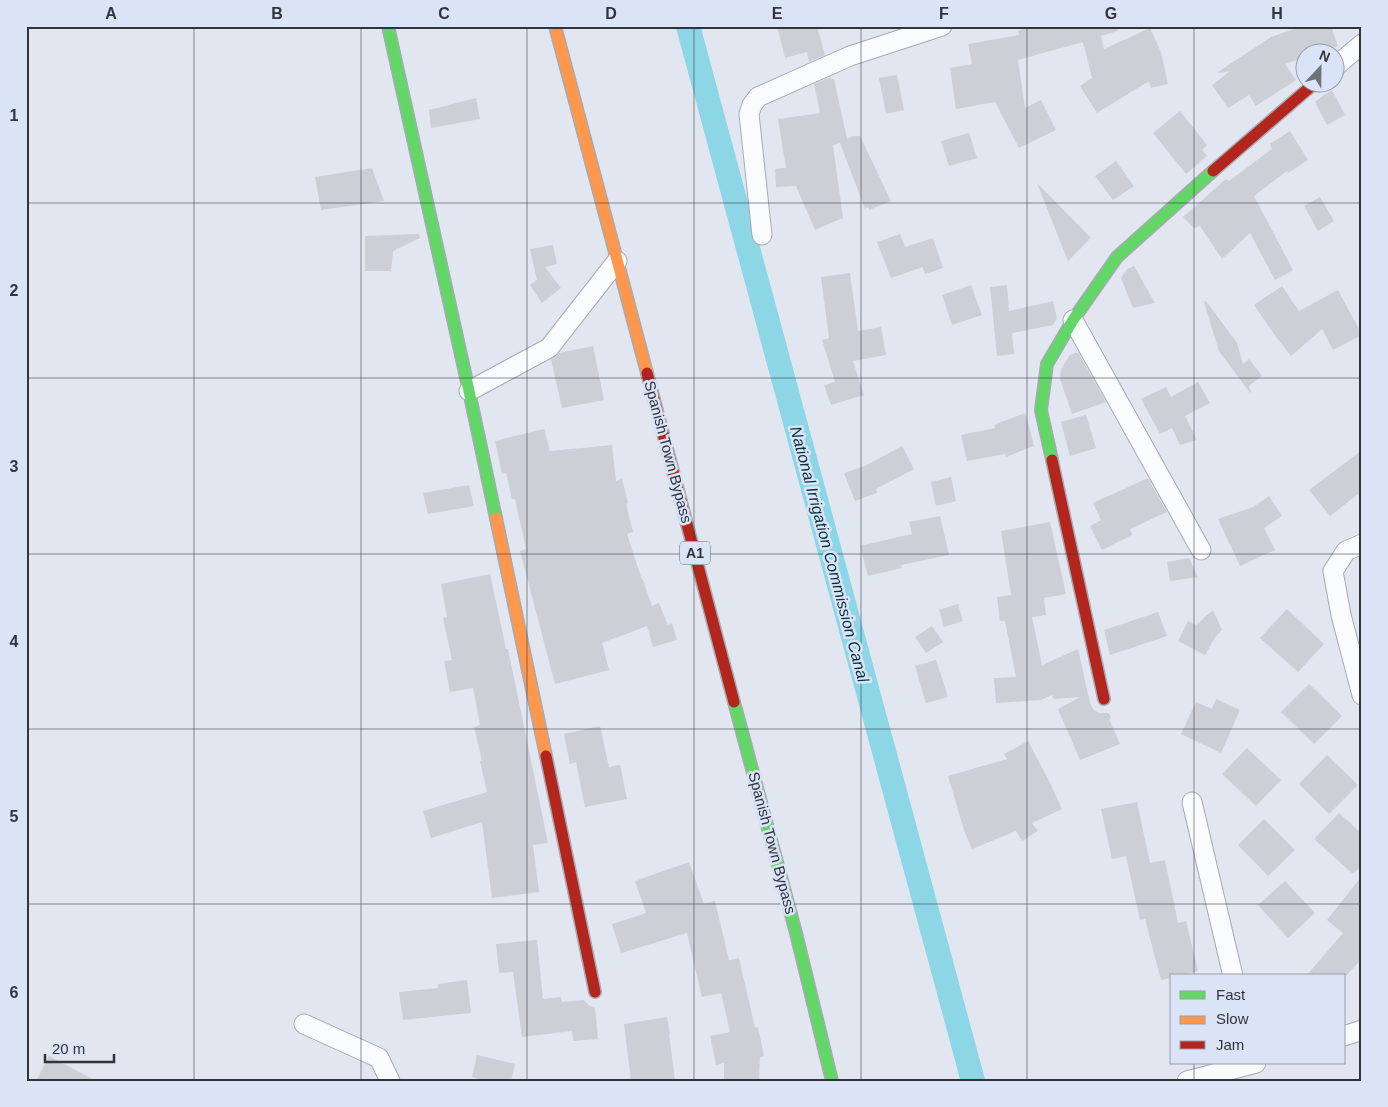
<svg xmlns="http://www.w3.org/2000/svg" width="1388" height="1107" font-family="Arial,sans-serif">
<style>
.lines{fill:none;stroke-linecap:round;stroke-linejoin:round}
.canal{stroke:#8dd6e6;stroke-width:24}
.building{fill:#cdcfd7}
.street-casing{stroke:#a6aab2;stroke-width:21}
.fast-casing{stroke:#a6aab2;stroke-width:14}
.slow-casing{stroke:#a6aab2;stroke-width:14}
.jam-casing{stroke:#a6aab2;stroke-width:14}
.street{stroke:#fafbfd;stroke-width:19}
.fast{stroke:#63d668;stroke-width:11}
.slow{stroke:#ff974d;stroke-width:11}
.jam{stroke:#b3261e;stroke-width:11}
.grid{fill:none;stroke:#31343b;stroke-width:1;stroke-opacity:0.55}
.labels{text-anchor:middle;stroke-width:5;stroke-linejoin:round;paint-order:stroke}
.shield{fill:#dbe4f6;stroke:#646973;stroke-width:1}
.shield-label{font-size:14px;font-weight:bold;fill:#31343b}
.street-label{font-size:15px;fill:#31343b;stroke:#dbe4f6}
.water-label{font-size:16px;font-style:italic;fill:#003038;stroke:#dbe4f6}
.neatline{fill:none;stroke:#31343b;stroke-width:2}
.grid-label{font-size:16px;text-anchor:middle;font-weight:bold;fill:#31343b}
</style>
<rect width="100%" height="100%" fill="#e1e6f0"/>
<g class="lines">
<polyline class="canal" points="688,26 973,1081"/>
</g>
<g class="building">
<polygon points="777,26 817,26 825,55 809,62 807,52 785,58"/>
<polygon points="1033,26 1117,26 1118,31 1101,36 1104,49 1150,28 1161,52 1168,84 1151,88 1149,81 1097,113 1080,86 1092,78 1083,42 1018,60 1025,108 1041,100 1056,130 1019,148 995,102 956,109 950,68 972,64 968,44 1019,35 1018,31"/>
<polygon points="1303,26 1331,26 1338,46 1319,52 1306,52 1306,57 1285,64 1296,80 1256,106 1249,95 1228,108 1212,85 1230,71 1219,73 1218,72 1271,37"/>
<polygon points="897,75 904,110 886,114 879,78"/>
<polygon points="831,77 831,79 834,79 847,139 853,136 860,136 891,201 869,210 868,207 865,209 840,143 833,145 843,218 815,230 796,186 776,187 775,169 786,168 778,119 820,113 814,84"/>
<polygon points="1332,90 1345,115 1327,125 1315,102 1324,95"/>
<polygon points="476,98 480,119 431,128 429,110"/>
<polygon points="1180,111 1207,145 1202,150 1207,156 1186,174 1153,133"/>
<polygon points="1290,131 1308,160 1288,173 1287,171 1254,196 1293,270 1275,280 1250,233 1222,259 1200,226 1194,228 1183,217 1226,179 1229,181 1272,149 1270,144"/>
<polygon points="969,133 977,158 949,166 941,141"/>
<polygon points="1116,161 1134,186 1113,200 1095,176"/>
<polygon points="372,168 384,201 321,210 315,177"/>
<polygon points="1037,183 1091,238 1068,261"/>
<polygon points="1320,197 1334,221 1318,231 1304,206"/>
<polygon points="419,234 420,238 393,251 391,271 365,271 365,236"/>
<polygon points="900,234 905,247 933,238 943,268 925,274 923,267 891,278 877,242"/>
<polygon points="553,245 557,264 545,267 561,288 542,303 530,285 537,280 530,249"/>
<polygon points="1134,266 1155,303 1133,308 1121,278 1127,269"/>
<polygon points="850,273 858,331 881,327 886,355 853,361 864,395 831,405 824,385 835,382 822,340 829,338 821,277"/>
<polygon points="971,285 982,315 952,325 942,295"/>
<polygon points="1007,285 1009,311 1053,301 1057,318 1053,325 1012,333 1014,354 997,356 990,287"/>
<polygon points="1282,286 1299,311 1338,290 1362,335 1333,350 1322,329 1291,356 1276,337 1254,305"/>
<polygon points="1206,301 1237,343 1243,364 1249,359 1262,376 1249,386 1251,392 1250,393 1219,351 1204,302"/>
<polygon points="593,346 604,400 562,408 551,360 559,353"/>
<polygon points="1078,352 1106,402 1072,414 1060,379 1061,369 1070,355"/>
<polygon points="1198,382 1210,403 1185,416 1197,440 1180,445 1172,428 1160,434 1141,399 1166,387 1171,397"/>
<polygon points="1025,413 1028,422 1034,446 1006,457 1005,454 967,461 961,435 995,428 994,425"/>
<polygon points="1086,415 1096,448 1070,456 1061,422"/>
<polygon points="544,429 550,451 612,445 616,481 622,479 628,503 626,504 633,532 627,534 642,580 643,580 652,606 659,603 668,625 672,623 677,640 653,647 647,626 602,643 609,670 555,684 520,551 526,549 515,499 512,499 506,473 502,474 495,441"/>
<polygon points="902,446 914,469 876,489 877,493 855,501 844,473 865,466"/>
<polygon points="1362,450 1362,491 1330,516 1309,490"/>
<polygon points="951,477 956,501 936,506 931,482"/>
<polygon points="1148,478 1167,512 1130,529 1132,535 1102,550 1090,526 1101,520 1093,503"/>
<polygon points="469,485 474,506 428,514 423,493"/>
<polygon points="1269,496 1282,516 1264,528 1275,550 1240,566 1218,519 1253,507"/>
<polygon points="940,516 949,555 901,565 902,568 868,576 860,546 912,534 909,522"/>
<polygon points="1050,522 1066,594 1044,598 1046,615 1032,617 1042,665 1078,649 1090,703 1093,709 1099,713 1109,713 1111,718 1109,719 1120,744 1080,760 1058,709 1080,697 1054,699 1052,695 1041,700 996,703 994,678 1016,677 1005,621 1000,621 997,597 1011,595 1001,531"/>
<polygon points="1189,558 1198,577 1170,581 1167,562"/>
<polygon points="490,574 506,649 508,649 548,843 533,845 539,892 492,898 482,822 431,838 423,811 487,792 480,761 482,761 474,727 480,725 473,688 450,692 444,661 452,660 443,618 447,617 441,584"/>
<polygon points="958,604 963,621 944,627 939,610"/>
<polygon points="1287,609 1324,644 1298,672 1260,638"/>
<polygon points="1213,610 1222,630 1216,636 1205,655 1178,641 1188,621 1196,625"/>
<polygon points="1158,612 1167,636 1110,655 1104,630"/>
<polygon points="932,626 943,642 926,653 915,637"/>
<polygon points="936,660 948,697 926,703 915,666"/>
<polygon points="1309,684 1342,716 1314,744 1281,712"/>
<polygon points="1216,699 1240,710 1221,753 1181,734 1196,702 1212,709"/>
<polygon points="600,726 609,767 620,765 627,799 585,807 576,762 570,764 564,734"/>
<polygon points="1028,741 1050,783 1062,809 1032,823 1038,831 1022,841 1016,831 972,849 964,830 948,776 1007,759 1004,754"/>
<polygon points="1247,748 1281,780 1256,806 1222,774"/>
<polygon points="1327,755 1358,785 1329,814 1299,784"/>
<polygon points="1137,802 1150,863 1165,860 1178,923 1186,921 1198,971 1179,976 1172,976 1172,978 1161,980 1145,919 1140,920 1126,856 1112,859 1101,809"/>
<polygon points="1339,813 1362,834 1362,865 1353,874 1314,839"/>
<polygon points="1264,819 1295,850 1268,876 1238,845"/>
<polygon points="689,862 704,904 715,901 729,960 739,958 755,1028 758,1027 764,1056 760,1057 759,1081 724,1081 724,1063 716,1065 710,1036 730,1032 721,993 702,997 687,933 621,953 612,924 646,913 635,881"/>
<polygon points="1362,876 1362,958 1346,976 1306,976 1343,933 1327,920"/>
<polygon points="1285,881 1315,913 1288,938 1258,905"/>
<polygon points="537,940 543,999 561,997 562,1002 583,1000 590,1006 595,1007 598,1039 573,1041 572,1031 522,1037 513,972 499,973 496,944"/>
<polygon points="467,980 471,1013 403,1020 399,992 438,988 438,984"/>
<polygon points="667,1017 670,1034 669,1034 675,1081 631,1081 624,1024"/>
<polygon points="477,1055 515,1064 511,1081 486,1081 472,1077"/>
<polygon points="49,1056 96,1081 36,1081"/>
</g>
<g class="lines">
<g class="street-casing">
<g id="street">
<polyline points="1336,66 1362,44"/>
<polyline points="762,235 749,114 752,105 758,97 850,56 942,26"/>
<polyline points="1073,320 1201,550"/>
<polyline points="469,391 549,348 617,261"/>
<polyline points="1362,544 1346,551 1333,571 1341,615 1362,695"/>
<polyline points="1192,802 1233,976"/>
<polyline points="304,1024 379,1058 390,1081"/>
<polyline points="1344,1036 1362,1030"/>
<polyline points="1187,1081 1256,1063"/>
</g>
</g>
<g class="fast-casing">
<g id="fast">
<polyline points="388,26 469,391 496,518"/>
<polyline points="1052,460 1041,410 1047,364 1073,320 1117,257 1213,171"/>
<polyline points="734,702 796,933 832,1081"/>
</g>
</g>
<g class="slow-casing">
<g id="slow">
<polyline points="555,26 647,373"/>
<polyline points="496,518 546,756"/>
</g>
</g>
<g class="jam-casing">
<g id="jam">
<polyline points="1213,171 1316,82"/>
<polyline points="647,373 734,702"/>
<polyline points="1052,460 1104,699"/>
<polyline points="546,756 595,992"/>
</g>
</g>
<use href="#street" class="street"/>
<use href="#fast" class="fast"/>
<use href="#slow" class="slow"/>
<use href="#jam" class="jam"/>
</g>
<path class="grid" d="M194 26V1081M361 26V1081M527 26V1081M694 26V1081M861 26V1081M1027 26V1081M1194 26V976M26 203H1362M26 378H1362M26 554H1362M26 729H1362M26 904H1362M1194 1063V1081"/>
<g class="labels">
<rect class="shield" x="680" y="541.5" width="30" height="23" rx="4"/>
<g class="shield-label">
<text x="695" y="558">A1</text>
</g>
<g class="street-label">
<text transform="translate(668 452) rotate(75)" y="5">Spanish Town Bypass</text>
<text transform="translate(772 843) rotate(75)" y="5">Spanish Town Bypass</text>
</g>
<g class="water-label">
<text transform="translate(830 554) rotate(75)" y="6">National Irrigation Commission Canal</text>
</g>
</g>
<rect width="1388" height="1107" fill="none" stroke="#dbe4f6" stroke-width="55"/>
<rect x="1170" y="974" width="175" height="90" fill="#dbe4f6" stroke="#979eab"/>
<rect x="1180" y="991" width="25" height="8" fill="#63d668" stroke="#979eab"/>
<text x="1216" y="1000" font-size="15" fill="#31343b">Fast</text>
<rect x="1180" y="1016" width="25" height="8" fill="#ff974d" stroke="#979eab"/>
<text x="1216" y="1024" font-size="15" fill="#31343b">Slow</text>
<rect x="1180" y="1041" width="25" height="8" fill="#b3261e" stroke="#979eab"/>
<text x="1216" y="1050" font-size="15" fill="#31343b">Jam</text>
<g transform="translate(1320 68) rotate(22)"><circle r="24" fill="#dbe4f6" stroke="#979eab"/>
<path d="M0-4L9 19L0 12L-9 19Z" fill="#6f727a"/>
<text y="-8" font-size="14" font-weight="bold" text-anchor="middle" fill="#31343b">N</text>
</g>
<path d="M45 1054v8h69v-8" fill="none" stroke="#31343b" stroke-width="2.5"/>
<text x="52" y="1054" font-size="15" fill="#31343b" stroke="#dbe4f6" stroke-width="4" paint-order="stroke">20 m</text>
<rect x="28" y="28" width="1332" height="1052" class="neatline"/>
<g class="grid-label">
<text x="111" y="19">A</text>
<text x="277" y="19">B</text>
<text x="444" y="19">C</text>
<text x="611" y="19">D</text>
<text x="777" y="19">E</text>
<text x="944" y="19">F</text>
<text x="1111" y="19">G</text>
<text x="1277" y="19">H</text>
<text x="14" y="121">1</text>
<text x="14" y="296">2</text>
<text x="14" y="472">3</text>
<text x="14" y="647">4</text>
<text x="14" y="822">5</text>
<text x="14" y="998">6</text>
</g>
</svg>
